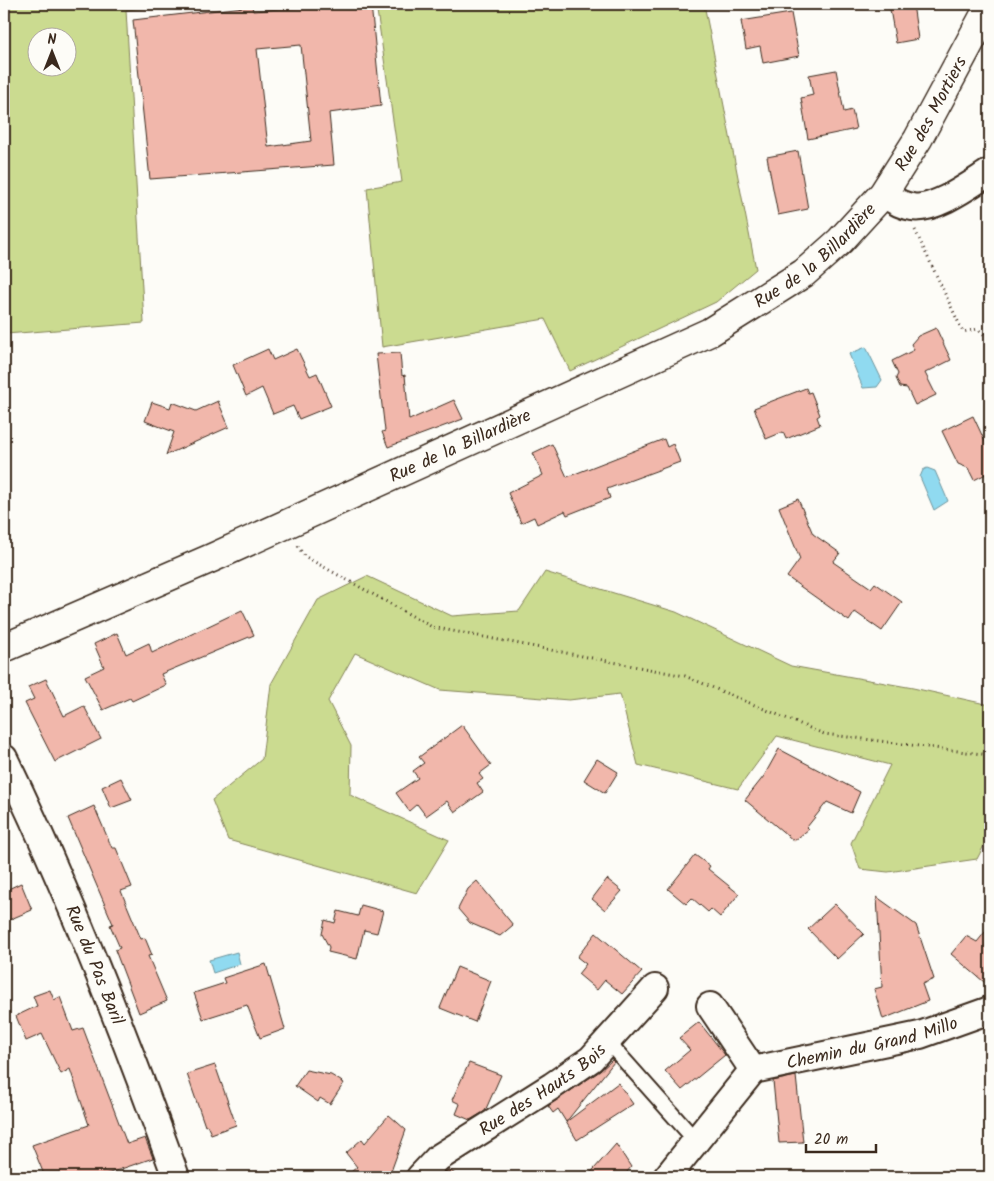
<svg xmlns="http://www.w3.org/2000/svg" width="994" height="1181" font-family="Kalam,sans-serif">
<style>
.green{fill:#cbdb90;stroke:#838257;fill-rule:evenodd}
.water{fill:#90daf0;stroke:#6e949c}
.building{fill:#f1b7ab;stroke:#3b2a1e;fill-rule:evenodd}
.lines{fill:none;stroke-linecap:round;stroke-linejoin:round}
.lane-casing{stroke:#3b2a1e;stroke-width:18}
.street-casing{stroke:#3b2a1e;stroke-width:30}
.secondary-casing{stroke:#3b2a1e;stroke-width:31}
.path{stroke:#3b2a1e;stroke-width:3;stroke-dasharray:1 4;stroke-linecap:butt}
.lane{stroke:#fdfcf7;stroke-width:14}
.street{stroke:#fdfcf7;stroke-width:26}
.secondary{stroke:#fdfcf7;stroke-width:28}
.labels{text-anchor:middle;stroke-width:4;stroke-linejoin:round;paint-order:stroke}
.street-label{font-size:18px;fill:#3b2a1e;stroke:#fdfcf7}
</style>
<rect width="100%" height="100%" fill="#fdfcf7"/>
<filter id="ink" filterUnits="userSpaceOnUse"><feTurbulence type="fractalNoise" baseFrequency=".02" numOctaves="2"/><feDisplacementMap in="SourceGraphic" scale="10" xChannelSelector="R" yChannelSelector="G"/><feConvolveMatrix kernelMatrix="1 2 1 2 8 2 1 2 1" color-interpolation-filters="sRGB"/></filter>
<g filter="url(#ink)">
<g class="green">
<path d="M4 4H186L126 10 144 323 6 334 4 328ZM38 38H68V68H38Z"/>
<polygon points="376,4 704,4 756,269 716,302 570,371 545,319 382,347 367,188 402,182"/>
<polygon points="545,572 676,612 791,666 913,688 990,705 990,834 977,859 888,872 860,869 851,843 890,765 777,736 738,789 638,765 620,694 569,700 440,690 355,653 328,701 351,746 350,795 449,840 417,893 228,840 212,800 262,759 271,684 318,600 367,576 452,616 519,611"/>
</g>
<g class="water">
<polygon points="866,347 882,380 877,387 863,388 849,354"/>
<polygon points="927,468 935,471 948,501 934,510 920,477 923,470"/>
<polygon points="237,952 240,964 213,973 209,960"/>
</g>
<g class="building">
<path d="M350 4H371L381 106 329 113 334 165 150 179 133 20 252 6 253 11ZM301 45 311 141 268 147 257 49Z"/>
<polygon points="889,4 913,4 918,39 896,43"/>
<polygon points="791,13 799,56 763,63 760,46 746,49 741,21"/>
<polygon points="836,70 844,112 852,110 856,129 808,139 801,98 813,95 809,75"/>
<polygon points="798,151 808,209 778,215 767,157"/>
<polygon points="936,328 951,360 925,373 936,395 915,405 907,388 900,387 896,378 898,374 892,361 914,350 911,344 918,336"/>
<polygon points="268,349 273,360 297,349 310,376 317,373 331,406 299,419 293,406 273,414 262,388 246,396 233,365"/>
<polygon points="400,353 402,376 405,375 409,420 454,400 463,419 388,447 382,432 385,431 376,354"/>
<polygon points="806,388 808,393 811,392 820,415 817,417 820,425 786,439 783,432 766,439 754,408"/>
<polygon points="218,401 229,427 166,455 174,432 145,421 152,402 170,408 172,402 196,411"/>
<polygon points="973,416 990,452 990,472 974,480 968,468 958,464 942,431"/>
<polygon points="664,439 667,447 673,444 680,462 607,489 610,498 567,515 565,511 537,524 534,517 521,523 508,493 543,475 533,453 552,444 567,477"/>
<polygon points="798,499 813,534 840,553 833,562 871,588 875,583 902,602 882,631 855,612 849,621 787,577 800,559 779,507"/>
<polygon points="242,610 254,635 161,674 166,685 132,701 130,698 103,710 85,676 104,667 94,644 117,633 126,654 149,643 152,653"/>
<polygon points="46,679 64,716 84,706 101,739 55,762 25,703 34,699 28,687"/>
<polygon points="462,725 491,765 479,774 483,779 477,783 483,792 455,812 447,801 426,816 417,804 409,811 396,793 418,778 413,771 424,763 419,757"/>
<polygon points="779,749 860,792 851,813 827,802 807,827 809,829 794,841 745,800 764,776"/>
<polygon points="597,759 618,772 605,793 584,780"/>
<polygon points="121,778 132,800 111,808 102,787"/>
<polygon points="94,806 112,848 116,848 132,887 121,891 141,939 145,938 152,955 148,956 167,1001 139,1013 115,950 120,948 110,925 113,924 68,818"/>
<polygon points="695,855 710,866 708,869 739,894 720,917 711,909 708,912 692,898 686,904 668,889"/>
<polygon points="607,879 622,891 605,910 592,899"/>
<polygon points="477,881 513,925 500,936 470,923 458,909 468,889"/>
<polygon points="21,883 32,910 4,922 4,891"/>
<polygon points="877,897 916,925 934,979 922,984 928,1001 883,1019 874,989 882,987"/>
<polygon points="835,904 864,934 837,959 808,929"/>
<polygon points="361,905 383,911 377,933 364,930 357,959 328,952 329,947 322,934 325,920 335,923 338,911 358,916"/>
<polygon points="990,926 990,987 951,954 966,936 977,942"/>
<polygon points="596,933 642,972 622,994 605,980 597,990 578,974 586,964 577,957"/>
<polygon points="266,964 285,1029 260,1038 247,1005 203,1019 194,993 225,983 223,978"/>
<polygon points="457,967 491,981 475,1022 440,1008"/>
<polygon points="50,990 54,1000 60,997 73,1031 83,1028 127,1144 145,1138 153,1158 98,1177 45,1177 32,1145 89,1125 70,1069 61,1074 42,1034 26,1041 16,1016 37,1006 33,996"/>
<polygon points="699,1022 725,1055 682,1090 665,1071 690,1050 679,1038"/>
<polygon points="612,1060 614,1062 566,1122 558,1109 553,1113 548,1106 600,1071"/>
<polygon points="469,1063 501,1075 485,1111 470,1120 456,1114 460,1104 452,1100"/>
<polygon points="215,1065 236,1125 211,1134 207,1125 205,1126 187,1074"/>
<polygon points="306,1070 331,1075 344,1083 330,1104 320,1098 318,1102 295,1086"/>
<polygon points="796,1076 803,1142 779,1143 773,1081"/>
<polygon points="618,1083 633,1104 577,1140 566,1122"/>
<polygon points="389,1115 406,1130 389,1177 345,1177 357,1167 346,1153 362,1139 365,1143"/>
<polygon points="616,1144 631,1167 623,1177 587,1177"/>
<polygon points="449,1169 458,1177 440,1177"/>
</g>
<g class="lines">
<g class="lane-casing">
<polyline id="lane" points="608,1042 696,1141"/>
</g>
<g class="street-casing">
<g id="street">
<path d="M883 194C892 199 901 206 912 207 935 211 971 184 990 172"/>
<path id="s1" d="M4 758C70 894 125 1035 176 1177"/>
<path id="s2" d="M753 1070 920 1035 990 1010"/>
<path id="s3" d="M420 1177 438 1158 552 1086 591 1059 655 988"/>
<polyline points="667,1177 753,1070 710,1006"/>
</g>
</g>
<g class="secondary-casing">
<g id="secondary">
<path id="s4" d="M4 648 214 557 710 332 804 273 840 241 883 194 918 139 990 5"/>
</g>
</g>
<g class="path">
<polyline points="915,230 963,332 978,329 990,340"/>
<polyline points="298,546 304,556 432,627 685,676 824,734 990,755"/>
</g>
<use href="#lane" class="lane"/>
<use href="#street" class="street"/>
<use href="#secondary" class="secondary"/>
</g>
</g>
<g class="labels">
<g class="street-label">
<text dy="6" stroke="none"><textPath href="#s4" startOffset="1090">Rue des Mortiers</textPath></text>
<text dy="6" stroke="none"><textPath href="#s4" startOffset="904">Rue de la Billardière</textPath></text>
<text dy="6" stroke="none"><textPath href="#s4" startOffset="499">Rue de la Billardière</textPath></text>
<text dy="6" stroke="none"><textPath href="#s1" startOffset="226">Rue du Pas Baril</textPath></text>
<text dy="6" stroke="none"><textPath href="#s2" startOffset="122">Chemin du Grand Millo</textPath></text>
<text dy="6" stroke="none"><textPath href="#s3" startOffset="151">Rue des Hauts Bois</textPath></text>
</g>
</g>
<rect width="994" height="1181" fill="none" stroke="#fdfcf7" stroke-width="20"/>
<rect x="10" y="10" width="974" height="1161" fill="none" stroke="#3b2a1e" stroke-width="2" filter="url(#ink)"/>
<g transform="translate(52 52)"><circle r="24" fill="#fdfcf7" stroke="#afa8a0"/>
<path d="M0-4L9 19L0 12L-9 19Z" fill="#3b2a1e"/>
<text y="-8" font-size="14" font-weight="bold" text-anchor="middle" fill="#3b2a1e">N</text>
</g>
<path d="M806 1144v8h70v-8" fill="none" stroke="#3b2a1e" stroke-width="2.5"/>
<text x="814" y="1144" font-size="15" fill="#3b2a1e" stroke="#fdfcf7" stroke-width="4" paint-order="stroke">20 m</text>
</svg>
